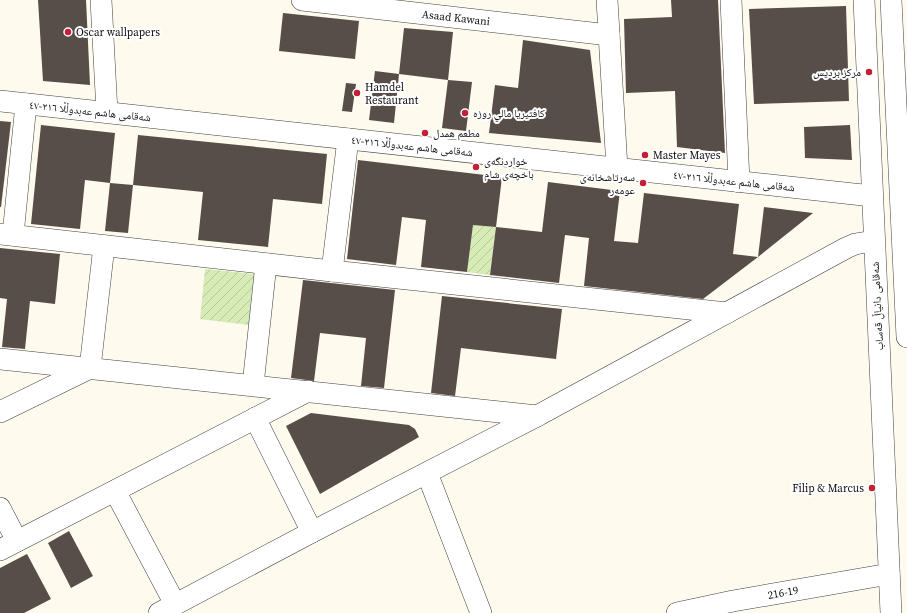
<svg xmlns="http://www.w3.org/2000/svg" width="907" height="613" font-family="'Source Serif 4','Noto Naskh Arabic',serif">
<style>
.garden{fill:url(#garden-furrows)}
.building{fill:#574d49}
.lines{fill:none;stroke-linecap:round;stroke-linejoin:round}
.minor-casing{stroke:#404040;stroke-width:22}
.minor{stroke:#fff;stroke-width:21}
.poi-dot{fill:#c32036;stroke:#fff;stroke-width:1.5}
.labels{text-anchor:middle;stroke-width:4;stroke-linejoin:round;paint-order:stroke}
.street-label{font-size:11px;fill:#0d0d0d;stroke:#fff}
.poi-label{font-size:11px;fill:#0d0d0d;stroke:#fff;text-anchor:start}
</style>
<defs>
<pattern id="garden-furrows" width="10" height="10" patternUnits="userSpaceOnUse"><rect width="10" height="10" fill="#d6ebb6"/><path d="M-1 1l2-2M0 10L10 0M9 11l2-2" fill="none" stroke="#b6c89b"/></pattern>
</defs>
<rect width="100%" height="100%" fill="#fffaee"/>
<g class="garden">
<polygon points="473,225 496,227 490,275 467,272"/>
<polygon points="205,269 255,274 249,325 200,319"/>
</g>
<g class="building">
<polygon points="38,0 86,0 90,85 43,81"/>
<polygon points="671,0 718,0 725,153 677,147 675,91 626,93 624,19 672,17"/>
<polygon points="846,6 849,101 754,104 749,9"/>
<polygon points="283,13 359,21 355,59 279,51"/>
<polygon points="404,28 453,32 448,80 472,82 466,131 442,128 448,80 399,74"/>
<polygon points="523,40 590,50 601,143 489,133 495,85 518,88"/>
<polygon points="375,71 399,74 394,123 369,120"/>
<polygon points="346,83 356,84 352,112 342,111"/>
<polygon points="0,121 11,122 1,207 0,207"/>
<polygon points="41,125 115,133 110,183 85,180 80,229 31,224"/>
<polygon points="850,125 852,160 805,158 804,127"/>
<polygon points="138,135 327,154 322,204 273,199 268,247 198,240 203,192 133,185"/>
<polygon points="358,160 502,177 496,227 473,225 467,272 421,267 426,220 402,217 396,265 347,259"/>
<polygon points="548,182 620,191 614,241 638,243 644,193 739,204 733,254 758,257 703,299 584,286 589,238 565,235 559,283 490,275 496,227 542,232"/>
<polygon points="110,183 133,185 128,233 105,231"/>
<polygon points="764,207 813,213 758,257"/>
<polygon points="0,248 60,254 55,304 30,301 25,349 2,347 7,299 0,298"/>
<polygon points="303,280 395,290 384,388 361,386 366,338 320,333 314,381 291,378"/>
<polygon points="442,296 562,309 556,359 461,348 455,396 431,393"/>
<polygon points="311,413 409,425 415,429 419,437 320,494 286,426"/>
<polygon points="69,531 93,576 71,588 48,543"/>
<polygon points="27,554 51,599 24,613 0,613 0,568"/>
</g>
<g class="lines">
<g class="minor-casing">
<g id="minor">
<polyline points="101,0 107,112"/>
<path id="s1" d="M302 0 609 35"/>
<polyline points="607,0 617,168"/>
<polyline points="731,0 739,182"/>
<polyline points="864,0 891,613"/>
<polyline points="891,0 907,337"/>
<polyline points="0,101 872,196"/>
<polyline points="0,234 332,271 727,313"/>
<polyline points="13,235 26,104"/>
<polyline points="332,271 348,139"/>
<polyline points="0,359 537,416"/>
<polyline points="253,385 266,264"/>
<polyline points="0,412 90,368 104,246"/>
<polyline points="255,418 312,532"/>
<polyline points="427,473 481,613"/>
<polyline points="115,491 175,604"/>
<polyline points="0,508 17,541"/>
<polyline points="0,550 308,391"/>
<polyline points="159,613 312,532 537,416 846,248 855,244 874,241"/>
<path id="s2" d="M677 613 733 601 889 574"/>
</g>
</g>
<use href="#minor" class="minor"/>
</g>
<g class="poi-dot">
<circle cx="68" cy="32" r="4"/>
<circle cx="869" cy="72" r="4"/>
<circle cx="357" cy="93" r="4"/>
<circle cx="465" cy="113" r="4"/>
<circle cx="425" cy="133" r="4"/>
<circle cx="645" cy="155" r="4"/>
<circle cx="476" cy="167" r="4"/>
<circle cx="643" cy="183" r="4"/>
<circle cx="872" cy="488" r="4"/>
</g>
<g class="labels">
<g class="street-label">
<text dy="4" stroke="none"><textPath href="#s1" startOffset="155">Asaad Kawani</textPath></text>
<text transform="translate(90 111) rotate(6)" y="4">شەقامی هاشم عەبدوڵڵا ٢١٦-٤٧</text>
<text transform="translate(412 146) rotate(6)" y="4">شەقامی هاشم عەبدوڵڵا ٢١٦-٤٧</text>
<text transform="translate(734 181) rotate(6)" y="4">شەقامی هاشم عەبدوڵڵا ٢١٦-٤٧</text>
<text transform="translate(877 306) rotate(-93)" y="4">شەقامی دانیاڵ قەساب</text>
<text dy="4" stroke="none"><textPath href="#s2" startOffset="108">216-19</textPath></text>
</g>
<g class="poi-label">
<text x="76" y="36">Oscar wallpapers</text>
<text x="861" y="76" text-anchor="end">مرکز بردیس</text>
<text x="365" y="91">Hamdel<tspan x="365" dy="13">Restaurant</tspan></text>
<text x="473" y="117">كافتيريا مالي روزه</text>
<text x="433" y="137">مطعم همدل</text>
<text x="653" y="159">Master Mayes</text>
<text x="484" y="165">خواردنگەی<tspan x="484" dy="13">باخچەی شام</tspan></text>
<text x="635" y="181" text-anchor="end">سەرتاشخانەی<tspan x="635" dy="13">عومەر</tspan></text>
<text x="864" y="492" text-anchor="end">Filip &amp; Marcus</text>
</g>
</g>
</svg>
